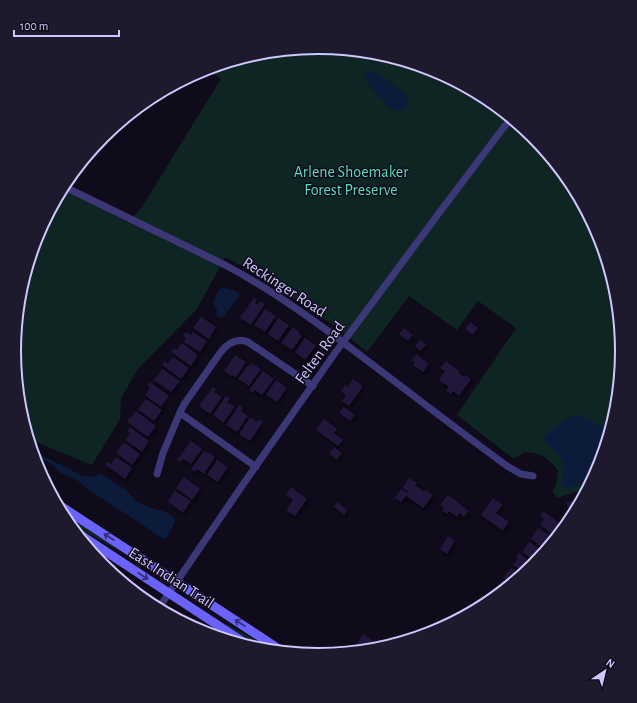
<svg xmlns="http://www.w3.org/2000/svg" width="637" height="703" font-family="'Alegreya Sans',sans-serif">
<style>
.green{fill:#0f2524}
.water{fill:#0c1b3a}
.building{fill:#20183b;filter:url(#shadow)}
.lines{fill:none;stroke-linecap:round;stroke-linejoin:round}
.minor{stroke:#3c3878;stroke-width:7}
.secondary{stroke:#6a62f9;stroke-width:9}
.oneway{stroke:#332e74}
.labels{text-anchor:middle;stroke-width:3;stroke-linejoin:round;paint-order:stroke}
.park-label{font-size:16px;fill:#57d9bc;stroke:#0f0b1b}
.street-label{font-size:16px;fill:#cfc7fd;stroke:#0f0b1b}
.rim{fill:none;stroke:#cfc7fd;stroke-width:2}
</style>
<defs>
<filter id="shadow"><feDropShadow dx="1.5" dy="2.5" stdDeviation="2" flood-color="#0009"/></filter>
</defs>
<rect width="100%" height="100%" fill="#0f0b1b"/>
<g class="green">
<path d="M319 47 378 53 435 70 488 98 534 136 572 183 600 235 617 292 623 352 617 411 600 468 589 488 557 498 552 491 556 485 558 471C547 456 543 454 525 452L514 459 457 415 516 328 478 301 457 330 409 296 367 352 336 327 262 276 225 257 197 309 138 369 121 398 120 419 92 465 28 439 20 411 14 351 20 292 37 235 62 188 128 222 140 210 221 79 207 69 259 53Z"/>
<polygon points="60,511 121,550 120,551 78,528 65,520"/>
<polygon points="227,624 276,652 265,651 227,626"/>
</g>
<g class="water">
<path d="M373 71C381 75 403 90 406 97 412 109 400 114 391 109 386 106 384 101 380 97 377 93 371 89 368 84 366 82 365 78 364 76L368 72Z"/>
<path d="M221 288C225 288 236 290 239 293L240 294 225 315 222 318H220L217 316V310L213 303 217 293Z"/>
<path d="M578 415C590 419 600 426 611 430L600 468 592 482 588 481 581 483 567 488 564 487 561 485C562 480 564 474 564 469 564 457 551 448 544 441L543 438C553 429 565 417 578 415Z"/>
<path d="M41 456H43L81 475 93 477 101 474 126 490 137 502 148 507 163 511 168 513 175 519V522L168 536 164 539C153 534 145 525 135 520L89 490 76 479 61 473 50 463 43 460Z"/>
</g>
<g class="building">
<polygon points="254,298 257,300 255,303 258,305 260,301 265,304 251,325 240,318"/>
<polygon points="265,309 276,316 265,332 254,325"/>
<polygon points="201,317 216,327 209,339 193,328"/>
<polygon points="278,318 289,325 278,341 268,334"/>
<polygon points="470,322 478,328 473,335 465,329"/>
<polygon points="293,327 300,332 299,334 302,336 292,350 281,343"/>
<polygon points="404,328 413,335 408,341 399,334"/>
<polygon points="186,332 191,335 193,332 207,341 200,352 184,342 186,338 183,336"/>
<polygon points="305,338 316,346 305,360 295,352"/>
<polygon points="420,340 426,345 420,351 415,346"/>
<polygon points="182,343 198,355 191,366 171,352 174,348 177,350"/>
<polygon points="416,354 429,364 423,372 413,365 415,362 412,360"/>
<polygon points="235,355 246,362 236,377 232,375 231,376 224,371"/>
<polygon points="173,357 189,368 181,379 162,365 165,361 168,364"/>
<polygon points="446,361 460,372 459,373 464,377 465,375 471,379 459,396 453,391 451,394 446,391 449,387 439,380 445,371 440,368"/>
<polygon points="251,363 261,369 249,386 238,379 248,365 249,366"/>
<polygon points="162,369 180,381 171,392 154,380"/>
<polygon points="263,371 274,379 262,395 255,390 253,393 249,390"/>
<polygon points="353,379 363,386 349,406 342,401 346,395 341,391 346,385 348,387"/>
<polygon points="276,380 287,388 277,402 266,395"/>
<polygon points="150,382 169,396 161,407 145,395 150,388 147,386"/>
<polygon points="213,387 216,389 214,392 222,397 210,414 199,406"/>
<polygon points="226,396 230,399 227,402 235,407 223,423 213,415"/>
<polygon points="146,399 162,410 154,421 138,410"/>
<polygon points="239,405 243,408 241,411 248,416 237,432 226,425"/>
<polygon points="344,407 355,415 350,421 339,413"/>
<polygon points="136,411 156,426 148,437 127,422"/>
<polygon points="250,417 257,422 259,419 263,422 250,441 239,434"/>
<polygon points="324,419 337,429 334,433 343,440 338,446 316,430"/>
<polygon points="130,427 149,441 142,452 125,440 130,433 127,431"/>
<polygon points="191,441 202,449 191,464 183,459 181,462 177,460"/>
<polygon points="124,442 140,454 132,465 116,453"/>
<polygon points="334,447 342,453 337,460 329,454"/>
<polygon points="204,451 207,453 208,452 215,457 204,474 197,469 195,472 191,469"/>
<polygon points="116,457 132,468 125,479 105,465 108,462 111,464"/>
<polygon points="217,460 228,467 218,482 207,475"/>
<polygon points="184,477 200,489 192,500 176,488"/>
<polygon points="409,478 417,483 415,485 424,492 425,489 433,495 423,508 406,496 401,502 395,498 401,489 408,493 409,492 403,488"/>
<polygon points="291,487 307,499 295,516 286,510 293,500 286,495"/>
<polygon points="175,491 191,501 183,513 168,502"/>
<polygon points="448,495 469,511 464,517 460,513 457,517 449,511 447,514 442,510 444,508 440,505"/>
<polygon points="493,498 503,505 496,513 509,522 503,531 481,515"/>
<polygon points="572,501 573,503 580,501 580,504 572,521 566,502"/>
<polygon points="337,502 347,510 344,515 334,507"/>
<polygon points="543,511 566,528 558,538 540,525 544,519 540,516"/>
<polygon points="538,528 556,540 547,550 531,539"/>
<polygon points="448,536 455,541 447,554 440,549"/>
<polygon points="529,542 546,553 537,563 522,552"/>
<polygon points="519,553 535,565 525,574 513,565 518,559 516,557"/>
<polygon points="511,568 523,576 512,585 503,578"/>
<polygon points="502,581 510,586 499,595 495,592"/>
<polygon points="491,593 497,597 485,606 490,598 488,597"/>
<polygon points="423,627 433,634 422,637 418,634"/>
<polygon points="363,634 385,648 378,650 351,653"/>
</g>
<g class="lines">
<g class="minor">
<path d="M63 186 225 265C278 293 326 329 373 365 418 399 462 433 507 466L521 474 533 476"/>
<polyline points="180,413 256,467"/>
<path d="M157 474 163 453 181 410 185 403 220 353C227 344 236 337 248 342L313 386"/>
<polyline points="158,609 244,483 335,353 439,213 504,127 512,118"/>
</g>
<g class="secondary">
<polyline points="56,503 285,653"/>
<polyline points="73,530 254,649"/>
</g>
</g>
<defs><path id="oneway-shaft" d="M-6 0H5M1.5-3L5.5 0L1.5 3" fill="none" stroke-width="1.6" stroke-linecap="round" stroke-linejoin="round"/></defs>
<g class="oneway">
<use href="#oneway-shaft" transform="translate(109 537) rotate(-147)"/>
<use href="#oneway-shaft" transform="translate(143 576) rotate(33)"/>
<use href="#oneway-shaft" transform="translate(240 623) rotate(-147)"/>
</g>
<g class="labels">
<g class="park-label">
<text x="351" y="177">Arlene Shoemaker<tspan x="351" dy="18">Forest Preserve</tspan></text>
</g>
<g class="street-label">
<text transform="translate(285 286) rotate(33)" y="6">Reckinger Road</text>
<text transform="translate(319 352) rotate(-54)" y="6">Felten Road</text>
<text transform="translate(172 577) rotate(33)" y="6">East Indian Trail</text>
</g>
</g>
<path d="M0 0H637V703H0ZM21 351a297 297 0 1 1 594 0a297 297 0 1 1-594 0Z" fill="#1e1a2d" fill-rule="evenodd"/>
<path class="rim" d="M21 351a297 297 0 1 1 594 0a297 297 0 1 1-594 0Z"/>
<g transform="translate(605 671) rotate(35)" stroke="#0f0b1b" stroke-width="3" paint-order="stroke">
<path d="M0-3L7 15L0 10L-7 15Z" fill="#cfc7fd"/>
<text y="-6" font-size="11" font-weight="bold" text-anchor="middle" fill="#cfc7fd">N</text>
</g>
<path d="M14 30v6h105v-6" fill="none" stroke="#cfc7fd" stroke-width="2"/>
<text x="20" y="30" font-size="12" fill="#cfc7fd" stroke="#0f0b1b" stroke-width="3" paint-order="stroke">100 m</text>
</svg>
